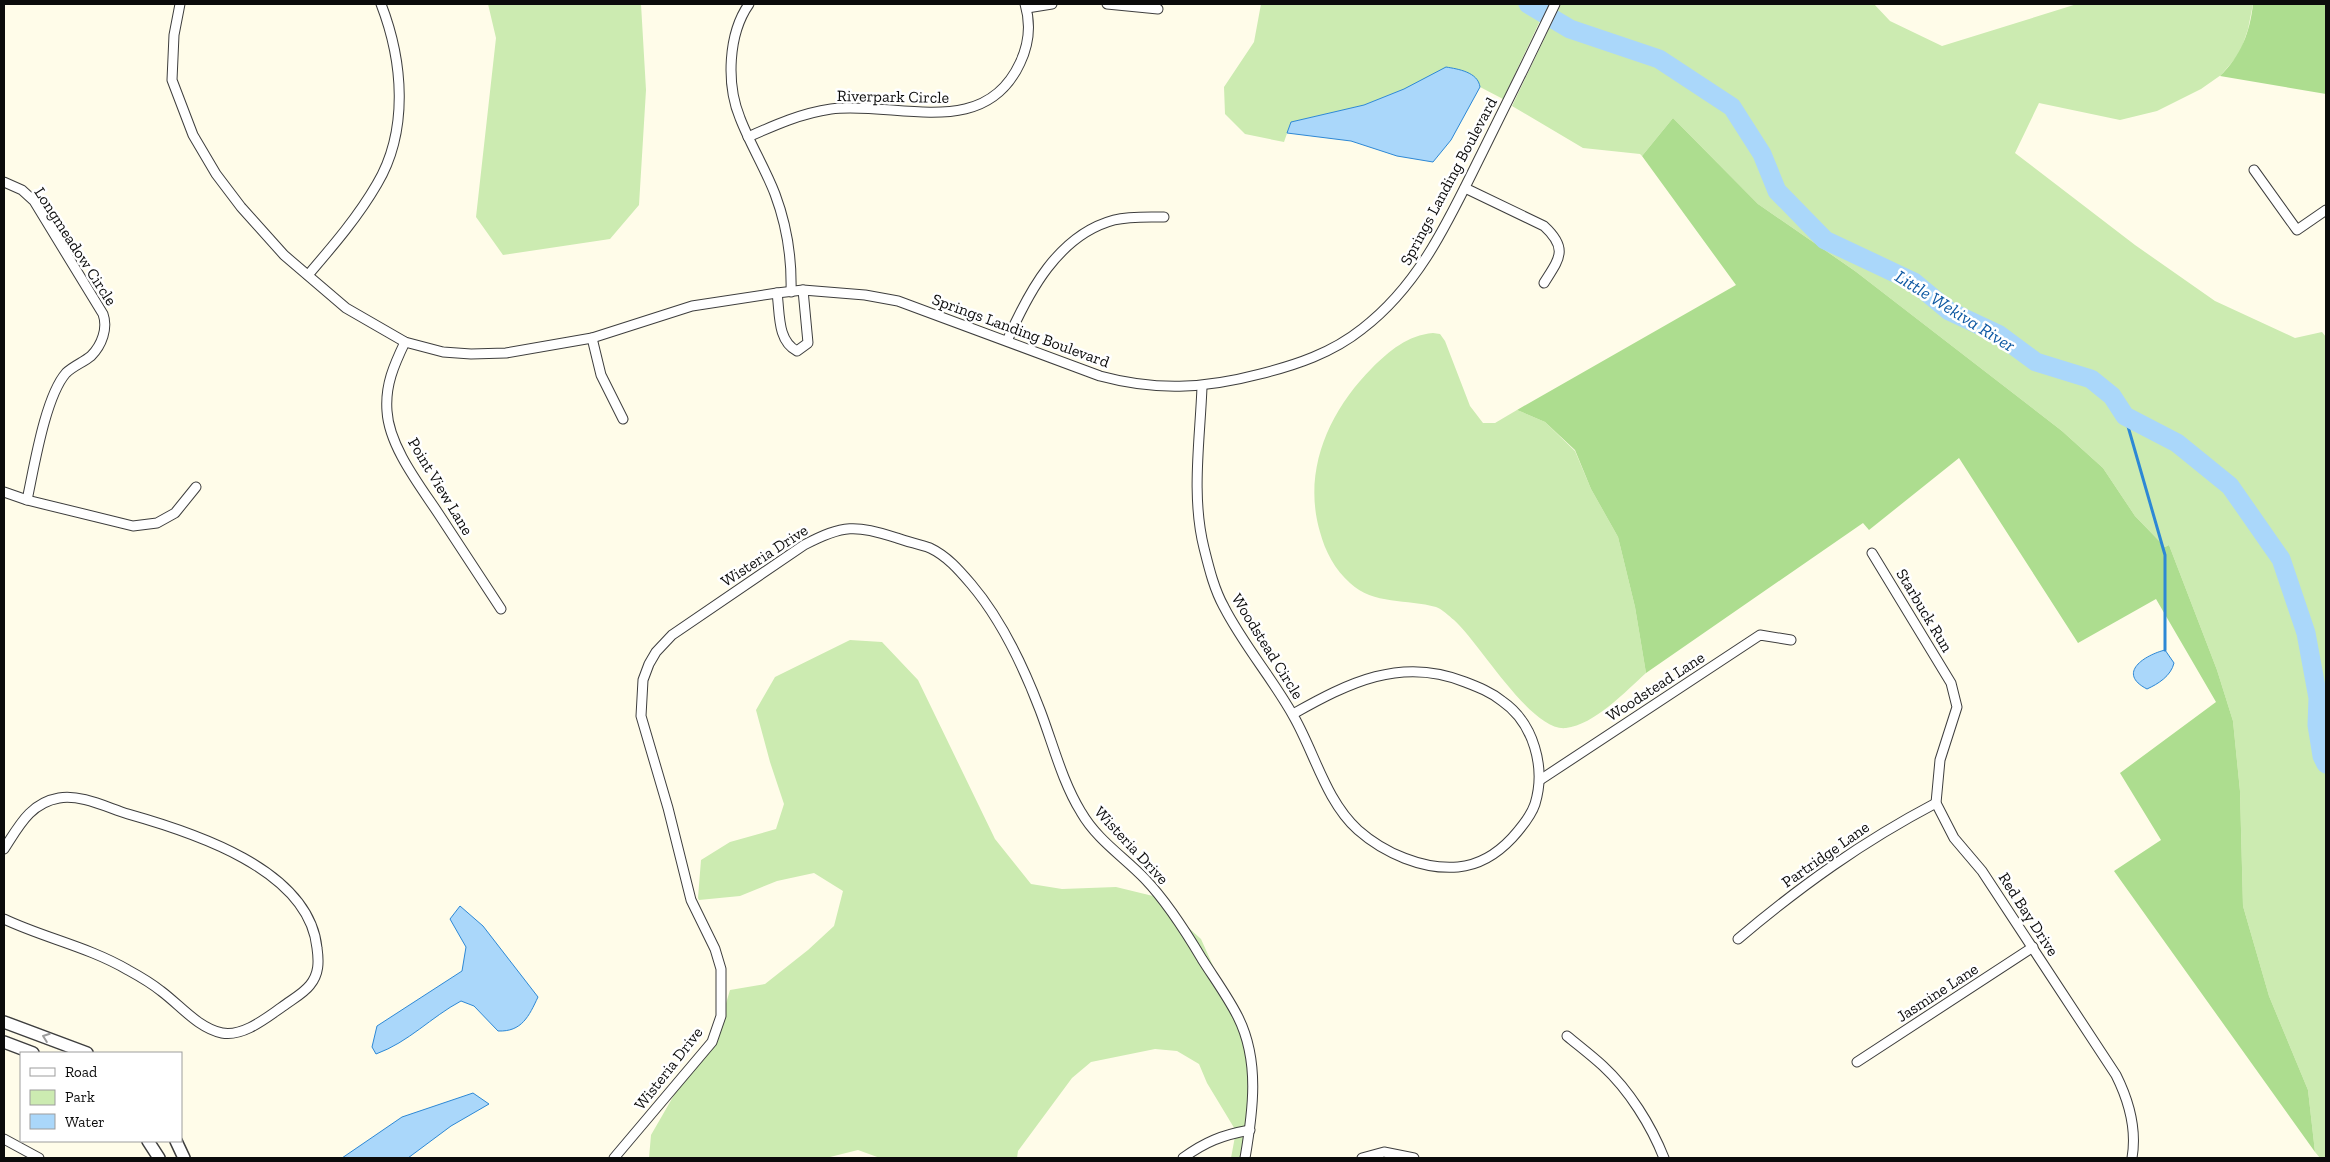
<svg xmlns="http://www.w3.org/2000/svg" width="2330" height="1162" font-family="'Zilla Slab',serif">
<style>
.green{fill:#ccebb1}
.forest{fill:#addd8f}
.water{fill:#aad7fa;stroke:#2d88d5}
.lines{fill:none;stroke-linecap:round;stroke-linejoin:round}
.stream{stroke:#2d88d5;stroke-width:3}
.river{stroke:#aad7fa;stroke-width:19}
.minor-casing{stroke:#3e3e3e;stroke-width:11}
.tertiary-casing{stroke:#3e3e3e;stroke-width:14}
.minor{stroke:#fff;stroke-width:9}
.tertiary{stroke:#fff;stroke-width:11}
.oneway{stroke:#9d9d9d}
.labels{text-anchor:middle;stroke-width:5;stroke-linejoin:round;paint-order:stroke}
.street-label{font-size:16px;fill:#0b0b0b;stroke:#fff}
.water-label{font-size:18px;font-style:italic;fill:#0e59a3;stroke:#fff}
</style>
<rect width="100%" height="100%" fill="#fffce9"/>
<g class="green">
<polygon points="488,4 641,4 646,90 639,205 610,239 503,255 476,217 496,38"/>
<polygon points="1261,4 1548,4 1503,99 1480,87 1479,83 1404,89 1364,105 1291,122 1284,142 1245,134 1225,114 1224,87 1254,42"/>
<polygon points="1561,4 1874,4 1890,21 1942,46 2077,4 2253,4 2248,29 2240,53 2221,75 2201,89 2157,111 2120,120 2039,103 2015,153 2135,245 2215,301 2295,338 2322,332 2326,337 2326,1158 2320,1158 2315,1152 2308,1090 2269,996 2243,906 2240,791 2233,721 2217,670 2169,545 2165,547 2135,516 2103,468 2062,431 1855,271 1758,204 1673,118 1642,156 1640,154 1583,148 1512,106"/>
<path d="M1433 333 1440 334 1445 341 1470 406 1483 423H1495L1517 410 1545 422 1575 451 1591 489 1618 537 1635 607 1646 673C1626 691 1594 725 1566 728 1531 732 1480 643 1454 620 1449 616 1442 609 1436 607 1408 599 1373 605 1350 583 1335 570 1325 551 1320 532 1302 471 1329 411 1372 368 1389 351 1408 335 1433 333Z"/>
<polygon points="850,640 882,642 918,680 995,839 1031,884 1062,889 1116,887 1153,896 1201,939 1244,1035 1257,1075 1248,1158 1231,1158 1236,1131 1207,1083 1199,1064 1177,1051 1155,1049 1091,1062 1072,1078 1018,1151 1017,1158 880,1158 858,1150 826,1158 649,1158 651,1135 681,1083 719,1027 730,990 765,984 808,950 834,926 843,891 814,873 777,881 740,896 699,900 698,898 701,860 730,842 776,829 784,804 770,762 756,710 775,677"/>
</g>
<g class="forest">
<path d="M2253 4H2326V94L2220 76C2241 56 2250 32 2253 4Z"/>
<polygon points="1673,118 1758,204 1855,271 2062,431 2103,468 2135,516 2165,547 2169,545 2217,670 2233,721 2240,791 2243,906 2269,996 2308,1090 2315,1152 2114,871 2161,840 2120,773 2216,702 2156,599 2078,643 1959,458 1869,530 1863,523 1646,673 1635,607 1618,537 1591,489 1575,450 1545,422 1517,410 1736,285 1642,156"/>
</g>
<g class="water">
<path d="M1446 67C1458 69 1478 72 1480 87L1451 140 1433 162 1397 156 1351 141 1287 133 1291 122 1364 105 1404 89Z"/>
<path d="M2165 650 2174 663C2171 676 2158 684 2147 689 2116 673 2145 655 2165 650Z"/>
<path d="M460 906 483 926 538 997C529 1016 522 1032 498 1031L474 1006 461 1001C431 1017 409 1042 376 1054L372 1047 377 1026 462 971 466 947 450 919Z"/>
<polygon points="473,1093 489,1104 451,1126 408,1158 342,1158 402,1117"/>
</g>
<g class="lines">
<polyline class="stream" points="2125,416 2165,555 2165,650"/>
<polyline class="river" points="1528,4 1570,29 1659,59 1732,107 1762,154 1777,191 1825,240 1914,282 1949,311 1998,334 2036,362 2091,379 2112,396 2125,416 2177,443 2230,486 2281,559 2306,633 2318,698 2317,725 2322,756 2326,764"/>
<g class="minor-casing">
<g id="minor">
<path d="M180 4 174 35 172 80 193 135 216 174 241 207 284 255 346 308 405 342 443 352 471 354 506 353 592 338 692 306 777 293 803 290 865 295 898 301 1100 376C1156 391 1203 389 1260 374 1296 365 1332 353 1362 329 1421 284 1450 217 1482 153 1507 103 1531 54 1555 4"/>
<path d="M749 4C728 34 726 84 740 118 750 144 765 168 775 194 787 226 792 258 791 292"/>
<polyline points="1107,4 1158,9"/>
<polyline points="1027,8 1052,4"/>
<path d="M748 137C775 125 802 113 831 109 897 101 984 141 1020 63 1029 44 1031 24 1025 4"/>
<polyline points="2254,170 2297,230 2326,210"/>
<path d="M4 182 22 190 34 201 103 314C108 328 102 345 91 356 84 362 73 366 66 373 45 397 34 468 27 500"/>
<path d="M1465 188 1544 226C1569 249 1559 259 1544 283"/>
<path d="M308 275C332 247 358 217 377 184 409 130 403 61 381 4"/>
<path d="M777 293C780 313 777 341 797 351L808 343 803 290"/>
<polyline points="592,338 601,375 623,419"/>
<path d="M1007 341C1028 293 1058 235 1114 220 1130 216 1148 217 1164 217"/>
<path d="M405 342C394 365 385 385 387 411 389 447 421 487 440 516 460 547 481 578 501 609"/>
<path d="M1202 387C1200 440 1191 496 1204 548 1209 568 1214 589 1224 607 1244 646 1273 679 1294 717 1315 754 1326 801 1358 830 1384 853 1423 870 1458 867 1479 865 1498 853 1512 838 1521 828 1531 816 1535 804 1546 768 1534 723 1502 701 1491 692 1478 687 1465 682 1401 656 1348 683 1293 714"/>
<polyline points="4,492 27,500 133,526 157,523 175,513 196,487"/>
<path d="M1872 553 1951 683 1957 707 1940 760 1936 803 1954 838 1982 871 2116 1075C2129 1101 2137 1129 2132 1158"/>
<polyline points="1540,780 1760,635 1791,640"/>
<path d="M4 849C19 826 30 803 59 798 81 794 108 808 128 814 192 832 309 869 317 948 319 962 319 974 310 985 303 994 291 1000 282 1007 266 1018 243 1037 222 1033 198 1028 180 1005 161 991 151 983 139 976 128 970 89 947 44 938 4 919"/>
<path d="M1738 939C1802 885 1862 842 1936 803"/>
<path d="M1567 1036C1579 1046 1591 1055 1603 1066 1629 1090 1651 1125 1664 1158"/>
<polyline points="1857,1062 2033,947"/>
<polyline points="4,1139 39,1158"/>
<path d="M614 1158 712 1042 721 1016V969L715 949 691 900 668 808 641 716 643 680 649 664 656 652 672 635 804 545C844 524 855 525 897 538 908 542 919 544 930 548 947 556 959 570 971 584 1000 618 1024 668 1040 710 1053 744 1062 781 1081 812 1097 840 1124 857 1145 879 1167 902 1186 932 1202 959 1214 978 1228 997 1238 1017 1260 1061 1253 1111 1245 1158"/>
<path d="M1183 1158C1205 1142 1222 1135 1250 1130"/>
<polyline points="1362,1158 1384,1152 1414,1158"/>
</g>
</g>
<g class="tertiary-casing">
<g id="tertiary">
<polyline points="4,1022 87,1053"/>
<polyline points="4,1042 33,1053"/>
<polyline points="148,1141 159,1158"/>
<polyline points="176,1141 184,1158"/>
</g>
</g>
<use href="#minor" class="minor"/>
<use href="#tertiary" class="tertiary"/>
</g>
<defs><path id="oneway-chevron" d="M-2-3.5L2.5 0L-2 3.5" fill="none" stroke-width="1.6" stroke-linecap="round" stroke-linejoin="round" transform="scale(1.25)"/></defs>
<use class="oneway" href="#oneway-chevron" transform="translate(46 1037) rotate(-160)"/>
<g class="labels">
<g class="street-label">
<text transform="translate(893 96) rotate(1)" y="6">Riverpark Circle</text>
<text transform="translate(1448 181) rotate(-62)" y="6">Springs Landing Boulevard</text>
<text transform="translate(76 246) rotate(57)" y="6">Longmeadow Circle</text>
<text transform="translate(1021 330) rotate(20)" y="6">Springs Landing Boulevard</text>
<text transform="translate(441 486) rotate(59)" y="6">Point View Lane</text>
<text transform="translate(764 555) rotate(-33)" y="6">Wisteria Drive</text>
<text transform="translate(1925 610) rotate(59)" y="6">Starbuck Run</text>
<text transform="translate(1268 646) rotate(58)" y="6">Woodstead Circle</text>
<text transform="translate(1655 686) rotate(-33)" y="6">Woodstead Lane</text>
<text transform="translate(1132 845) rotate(47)" y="6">Wisteria Drive</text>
<text transform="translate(1825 854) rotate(-35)" y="6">Partridge Lane</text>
<text transform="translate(2029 914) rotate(57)" y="6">Red Bay Drive</text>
<text transform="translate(1937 992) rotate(-33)" y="6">Jasmine Lane</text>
<text transform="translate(668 1068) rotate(-52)" y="6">Wisteria Drive</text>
</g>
<g class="water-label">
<text transform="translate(1955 311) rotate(32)" y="6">Little Wekiva River</text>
</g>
</g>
<rect width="2330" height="1162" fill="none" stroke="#0b0b0b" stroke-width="10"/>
<rect x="20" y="1052" width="162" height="90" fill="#ffffff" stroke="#9d9d9d"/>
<rect x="30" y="1068" width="25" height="8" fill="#ffffff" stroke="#9d9d9d"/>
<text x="65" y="1077" font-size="15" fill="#0b0b0b">Road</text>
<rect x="30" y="1090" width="25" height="15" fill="#ccebb1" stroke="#9d9d9d"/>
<text x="65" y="1102" font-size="15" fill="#0b0b0b">Park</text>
<rect x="30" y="1114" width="25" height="15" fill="#aad7fa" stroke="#9d9d9d"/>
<text x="65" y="1127" font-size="15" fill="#0b0b0b">Water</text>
</svg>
